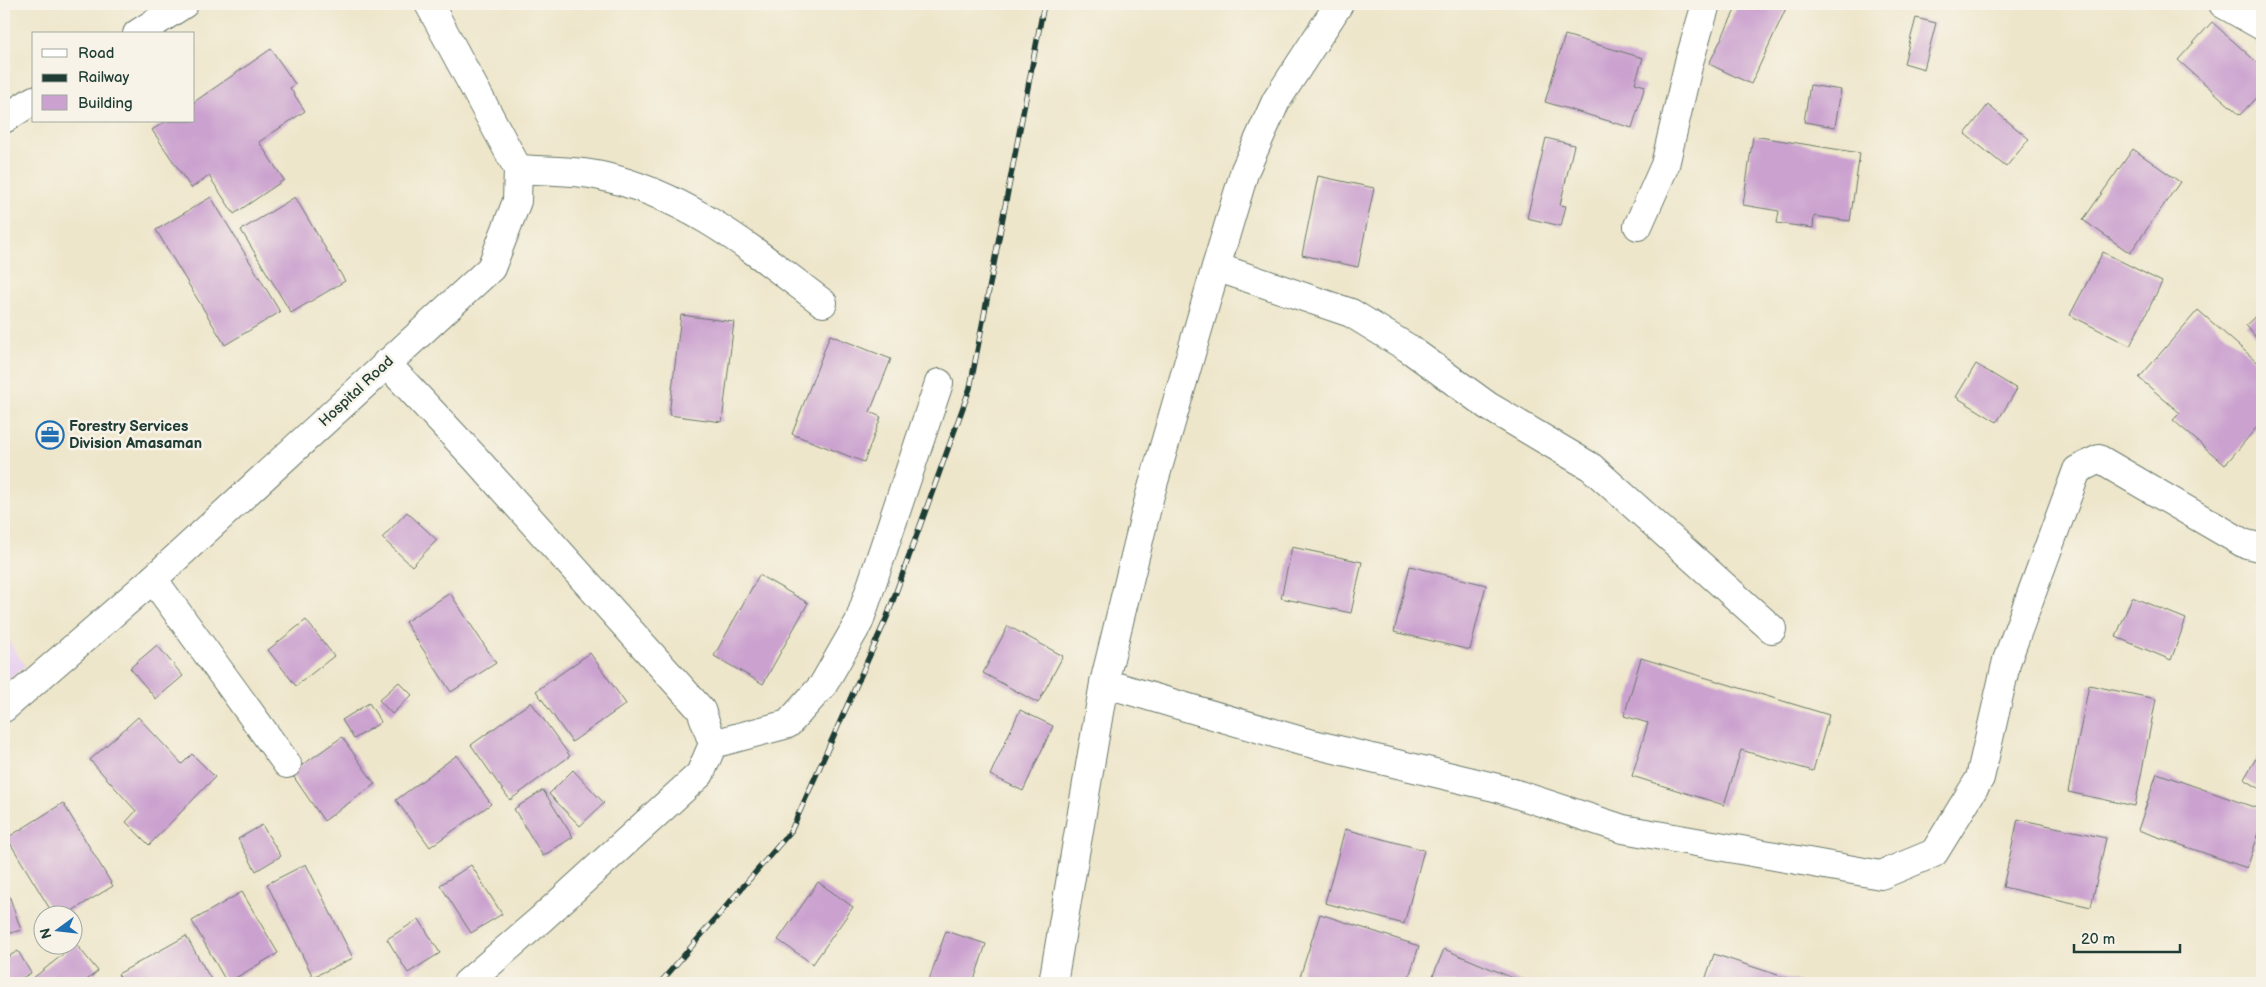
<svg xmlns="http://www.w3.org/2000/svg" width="2266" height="987" font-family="'Balsamiq Sans',sans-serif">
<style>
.built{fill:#e8d2ee}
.building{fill:#cba2cf}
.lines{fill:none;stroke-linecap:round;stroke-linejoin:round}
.minor-casing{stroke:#677869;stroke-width:30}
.minor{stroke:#fff;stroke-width:28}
.rail-casing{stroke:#1f3d34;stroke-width:5.5}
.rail{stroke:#f7f3e8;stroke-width:4;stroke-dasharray:11;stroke-linecap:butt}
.labels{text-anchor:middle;stroke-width:5;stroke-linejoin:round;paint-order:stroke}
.street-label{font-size:15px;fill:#1f3d34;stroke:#f7f3e8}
.poi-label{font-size:15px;font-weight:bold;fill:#1f3d34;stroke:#f7f3e8;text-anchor:start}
</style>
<rect width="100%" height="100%" fill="#f7f3e8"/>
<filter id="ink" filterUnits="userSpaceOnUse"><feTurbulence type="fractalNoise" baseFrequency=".02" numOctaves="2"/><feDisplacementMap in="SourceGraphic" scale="10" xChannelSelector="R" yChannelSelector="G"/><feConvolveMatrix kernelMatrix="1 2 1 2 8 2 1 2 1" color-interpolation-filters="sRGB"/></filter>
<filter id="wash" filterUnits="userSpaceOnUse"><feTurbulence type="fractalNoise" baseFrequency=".0096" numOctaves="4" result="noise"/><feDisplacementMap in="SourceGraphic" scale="20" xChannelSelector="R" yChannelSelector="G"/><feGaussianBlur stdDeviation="1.12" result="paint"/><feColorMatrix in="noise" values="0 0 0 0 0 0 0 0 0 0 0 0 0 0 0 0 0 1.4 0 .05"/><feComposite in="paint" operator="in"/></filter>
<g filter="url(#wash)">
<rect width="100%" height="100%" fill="#eee6cb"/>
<polygon class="built" points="4,633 25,666 4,683"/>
<g id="blocks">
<g class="building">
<polygon points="1738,4 1788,4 1751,84 1709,64"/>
<polygon points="1957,4 1972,4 1971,9"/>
<polygon points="1916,18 1936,23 1924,69 1904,63"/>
<polygon points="2212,22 2262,67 2262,91 2240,115 2178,60"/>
<polygon points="1565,35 1643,58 1635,83 1645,86 1632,128 1545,102"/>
<polygon points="271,49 295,84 290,88 305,111 259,142 284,180 234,214 209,176 191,188 152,130 166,121 194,121 194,102"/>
<polygon points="1810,85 1841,90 1835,127 1804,122"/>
<polygon points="1988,105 2029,139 2006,167 1965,134"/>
<polygon points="1753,136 1860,153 1850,221 1814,216 1813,228 1777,223 1779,211 1743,205"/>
<polygon points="1546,138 1574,145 1560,205 1566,206 1561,226 1527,218"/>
<polygon points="2133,149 2180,182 2130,253 2083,220"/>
<polygon points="1318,176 1374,188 1358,267 1302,255"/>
<polygon points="211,197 280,312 225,345 156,230"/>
<polygon points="295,197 345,281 291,313 241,230"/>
<polygon points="2103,252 2162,282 2130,346 2070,315"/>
<polygon points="2198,310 2262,366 2262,421 2225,465 2173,420 2180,413 2139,378"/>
<polygon points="2262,310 2262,334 2257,339 2246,325"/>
<polygon points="681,315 734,322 722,422 669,415"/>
<polygon points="830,335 891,359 870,412 881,417 864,462 792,434"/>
<polygon points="1976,364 2017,389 1997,422 1956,397"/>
<polygon points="407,512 437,540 412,566 382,538"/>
<polygon points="1292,547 1362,562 1351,613 1281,598"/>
<polygon points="1410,566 1486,585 1470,650 1394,632"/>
<polygon points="759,575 808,603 763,684 714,656"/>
<polygon points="450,593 496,663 451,692 405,622"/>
<polygon points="2132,597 2186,619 2171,660 2116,637"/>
<polygon points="306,620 334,656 296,686 268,650"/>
<polygon points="1008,626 1063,656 1038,703 983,673"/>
<polygon points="157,645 183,676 156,699 130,668"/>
<polygon points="590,653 626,704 572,742 536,691"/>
<polygon points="1641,658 1829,715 1813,771 1741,750 1724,805 1632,776 1648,723 1624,716"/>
<polygon points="399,682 412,695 392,714 379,700"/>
<polygon points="2089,685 2156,699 2135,806 2068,792"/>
<polygon points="531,702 570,756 510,800 471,745"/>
<polygon points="369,703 381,722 354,739 342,720"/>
<polygon points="1020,710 1053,726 1023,791 990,775"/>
<polygon points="138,717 182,764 192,754 215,777 149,845 126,822 136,811 90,760"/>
<polygon points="342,737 375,784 324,821 291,773"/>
<polygon points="2262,748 2262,790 2244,779"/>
<polygon points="457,755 491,804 430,847 396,800"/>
<polygon points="573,770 604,803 580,826 549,794"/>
<polygon points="2157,773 2262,810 2262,824 2247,868 2138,830"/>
<polygon points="543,790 573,837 543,856 514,809"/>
<polygon points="63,803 113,886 67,914 53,914 7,838"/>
<polygon points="2018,819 2106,838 2091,907 2003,887"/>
<polygon points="262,825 281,856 256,871 238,839"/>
<polygon points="1345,829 1424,850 1404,924 1325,903"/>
<polygon points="306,864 353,958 313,977 267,884"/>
<polygon points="471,865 502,914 471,933 440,885"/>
<polygon points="818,882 853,907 813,964 778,940"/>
<polygon points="242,892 278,953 227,983 192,921"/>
<polygon points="9,895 21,930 4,935 4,896"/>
<polygon points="1320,914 1419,946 1407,983 1298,983"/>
<polygon points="419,919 440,953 408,973 387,939"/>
<polygon points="946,931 986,944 973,983 928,983"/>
<polygon points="186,936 213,983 123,983 118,974"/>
<polygon points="76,944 98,971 83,983 27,983"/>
<polygon points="1444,949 1525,983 1430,983"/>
<polygon points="18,951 31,973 13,983 4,983 4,959"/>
<polygon points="1714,954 1802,983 1704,983"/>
</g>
</g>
</g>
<g filter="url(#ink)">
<use href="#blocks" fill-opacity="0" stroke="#677869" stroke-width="1"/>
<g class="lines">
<g class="minor-casing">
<g id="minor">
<polyline points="2223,4 2262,26"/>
<polyline points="137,34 184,4"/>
<polyline points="4,119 34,100"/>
<path d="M518 169C545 171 574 170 601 176 688 195 754 251 823 303"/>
<polyline points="1638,226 1665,165 1689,62 1706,4"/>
<polyline points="1216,267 1351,313 1408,348 1488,406 1591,467 1772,629"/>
<polyline points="386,363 476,459 701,710 713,744 700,774 540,920 467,983"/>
<polyline points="153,579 287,764"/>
<polyline points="1104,683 1301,741 1498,788 1623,829 1881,875 1934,853 1980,778 2007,660 2077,470 2099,459 2243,543 2262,548"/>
<polyline points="4,708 153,579 491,268 517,201 518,169 429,4"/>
<polyline points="713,744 788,724 823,685 859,622 939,383"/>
<polyline points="1053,983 1104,683 1150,495 1216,267 1245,170 1276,101 1339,4"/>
</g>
</g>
<use href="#minor" class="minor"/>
<g class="rail-casing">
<polyline id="rail" points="660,983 791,831 887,617 970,388 1044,4"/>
</g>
<use href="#rail" class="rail"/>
</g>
</g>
<defs>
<g id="office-ring" transform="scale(1.4375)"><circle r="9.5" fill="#f7f3e8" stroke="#1f6fb2" stroke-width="1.5"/><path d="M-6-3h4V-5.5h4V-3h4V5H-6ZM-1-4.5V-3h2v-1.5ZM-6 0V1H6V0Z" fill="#1f6fb2"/></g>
</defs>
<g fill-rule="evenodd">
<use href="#office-ring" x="50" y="435"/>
</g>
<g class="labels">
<g class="street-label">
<text transform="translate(356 391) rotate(-43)" y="5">Hospital Road</text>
</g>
<g class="poi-label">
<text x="69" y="431">Forestry Services<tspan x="69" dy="17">Division Amasaman</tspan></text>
</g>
</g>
<rect width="2266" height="987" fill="none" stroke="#f7f3e8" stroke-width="20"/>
<rect x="32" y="32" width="162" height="90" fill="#f7f3e8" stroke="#a1aaa0"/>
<rect x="42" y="49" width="25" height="8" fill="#ffffff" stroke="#a1aaa0"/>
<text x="78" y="58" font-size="15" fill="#1f3d34">Road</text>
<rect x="42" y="74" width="25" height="8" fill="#1f3d34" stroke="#a1aaa0"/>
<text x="78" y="82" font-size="15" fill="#1f3d34">Railway</text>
<rect x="42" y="95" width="25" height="15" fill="#cba2cf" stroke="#a1aaa0"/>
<text x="78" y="108" font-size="15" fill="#1f3d34">Building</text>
<g transform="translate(58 930) rotate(255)"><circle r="24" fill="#f7f3e8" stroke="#a1aaa0"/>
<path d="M0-4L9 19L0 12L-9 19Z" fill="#1f6fb2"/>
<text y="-8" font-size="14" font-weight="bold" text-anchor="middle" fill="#1f3d34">N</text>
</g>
<path d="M2074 944v8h106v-8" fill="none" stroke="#1f3d34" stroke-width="2.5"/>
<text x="2081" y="944" font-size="15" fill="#1f3d34" stroke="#f7f3e8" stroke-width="4" paint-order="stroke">20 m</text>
</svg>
